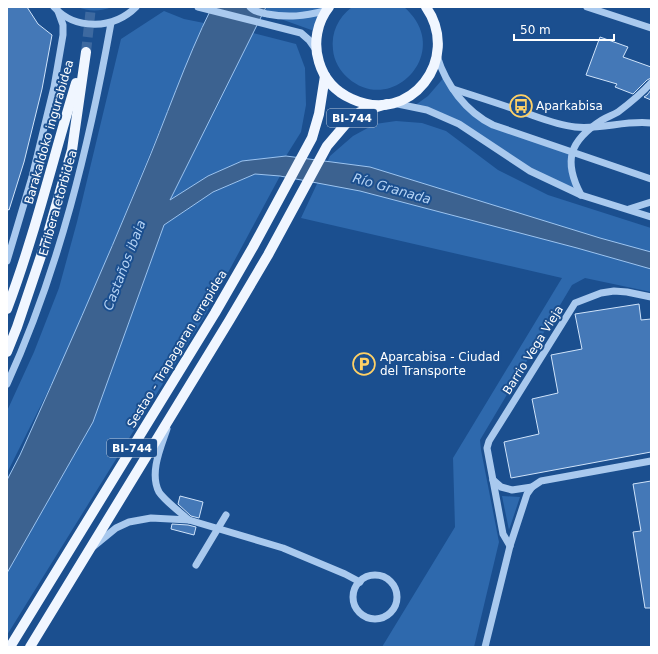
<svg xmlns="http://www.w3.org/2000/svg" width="658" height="654" font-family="'DejaVu Sans',sans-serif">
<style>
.green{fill:#2e69ad}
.water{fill:#3c6290;stroke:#9cc4f0}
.building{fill:#4478b7;stroke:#cfe3fa}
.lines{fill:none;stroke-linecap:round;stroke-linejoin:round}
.major-tunnel{stroke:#3d69a0;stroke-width:10;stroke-dasharray:10 5;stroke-linecap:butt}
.minor{stroke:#a9c9ee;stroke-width:7}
.major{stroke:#f0f6ff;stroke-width:10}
.labels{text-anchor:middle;stroke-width:4;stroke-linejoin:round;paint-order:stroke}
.shield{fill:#1b4f8f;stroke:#bbcadd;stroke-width:1}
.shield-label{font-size:11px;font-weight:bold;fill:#fff}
.poi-label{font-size:12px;fill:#fff;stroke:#1b4f8f;text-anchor:start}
.street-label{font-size:12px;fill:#fff;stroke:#1b4f8f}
.water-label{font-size:13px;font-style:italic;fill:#b5d3f5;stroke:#1b4f8f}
</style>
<rect width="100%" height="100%" fill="#1b4f8f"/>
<g class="green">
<path d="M78 7H112C101 11 89 12 78 7Z"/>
<polygon points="267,7 329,7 317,32 264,13"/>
<path d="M352 7H404C455 51 392 117 348 78 340 71 334 61 333 50 331 32 338 18 352 7Z"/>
<polygon points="164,11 184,19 204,23 98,280 62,363 7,473 7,411 34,352 59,288 77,222 121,39"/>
<polygon points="253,33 296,44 305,68 306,105 301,132 286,156 242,161 208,176 169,201"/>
<polygon points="447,74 452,89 482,119 572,152 571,165 581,195 530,171 459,124 414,106 428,96"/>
<polygon points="396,121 422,123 446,131 498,170 548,195 651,228 651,292 585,278 572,285 480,440 481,450 499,542 474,647 382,647 455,527 453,458 562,278 301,218 330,156 353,136 375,124"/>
<polygon points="255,174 280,176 203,319 7,635 7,573 93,422 164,225 213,192"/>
<polygon points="502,496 520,497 509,530"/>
</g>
<path class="water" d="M212 7H266L170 200 208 176 242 161 286 156 370 167 600 238 651 252V269L577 248 360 191 280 176 255 174 213 192 164 225 93 422 7 573V480L20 455C62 362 103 269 142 175 166 119 185 61 212 7Z"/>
<g class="building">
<polygon points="7,7 27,7 38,24 52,35 42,89 24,162 9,210 7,209"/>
<polygon points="600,37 628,47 623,57 651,67 651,78 647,80 633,94 615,87 617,84 586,75"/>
<polygon points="651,90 651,100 644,97 647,95"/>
<polygon points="639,304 641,320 651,319 651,452 511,478 504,442 539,434 532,399 558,393 551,355 582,349 575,314"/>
<polygon points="651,481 651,608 645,608 633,532 641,531 633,484"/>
<polygon points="180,496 203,502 199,518 191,516 178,504"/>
<polygon points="172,524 188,525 196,527 194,535 171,529"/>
</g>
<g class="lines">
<polyline class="major-tunnel" points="86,52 91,7"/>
<g class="minor">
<path d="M54 7C76 31 114 29 136 7"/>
<polyline points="198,7 301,33 309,40 316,50"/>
<path d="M250 7C254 12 260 12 267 14 289 18 304 16 325 11"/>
<polyline points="587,7 651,28"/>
<path d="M437 56C446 85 466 112 493 125L651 179"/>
<path d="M453 89C475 96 497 103 520 111 538 117 556 125 575 127 601 130 625 120 651 123"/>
<polyline points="393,103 427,110 459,124 530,171 581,195 651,217"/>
<path d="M581 195C563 161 569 141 602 120 607 117 613 115 618 112 630 103 641 94 651 83"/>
<polyline points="629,209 651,202"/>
<polyline points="7,261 32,177 54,87 63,35 63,25 58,11"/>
<path d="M7 384C59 270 89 146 111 23"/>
<path d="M167 429C161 447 149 473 159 492 165 501 180 512 189 520"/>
<polyline points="493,480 501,487 512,490 532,487 541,481 651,461"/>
<polyline points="94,546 116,528 129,522 151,518 189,520 283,548 345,574 360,582"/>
<polyline points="510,546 503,534 487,448 489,441 575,303 601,293 614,291 627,292 651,297"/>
<polyline points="196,565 226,515"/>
<circle cx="375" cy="597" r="22"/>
<polyline points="485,647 510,546 527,494 532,487"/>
</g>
<g class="major">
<path d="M329 7C317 22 313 43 319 62 324 79 336 92 352 99 410 126 462 59 426 7"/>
<path d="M7 309C35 235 53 158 76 83"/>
<polyline points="7,352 17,327 45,244 72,150 86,52"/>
<polyline points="10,647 215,313 253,247 312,138 319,114 325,76"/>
<polyline points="30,647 229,321 268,255 327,146 350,119 360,112 387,104"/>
</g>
</g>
<defs>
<g id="bus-ring" transform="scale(1.15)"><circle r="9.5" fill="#1b4f8f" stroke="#ffd166" stroke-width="1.5"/><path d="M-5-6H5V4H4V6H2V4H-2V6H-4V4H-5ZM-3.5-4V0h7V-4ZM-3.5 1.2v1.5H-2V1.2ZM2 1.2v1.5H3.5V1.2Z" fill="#ffd166"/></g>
<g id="parking-ring" transform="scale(1.15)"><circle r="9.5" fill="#1b4f8f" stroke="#ffd166" stroke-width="1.5"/><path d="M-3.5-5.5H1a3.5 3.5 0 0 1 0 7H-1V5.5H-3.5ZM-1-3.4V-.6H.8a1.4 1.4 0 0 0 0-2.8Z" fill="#ffd166"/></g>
</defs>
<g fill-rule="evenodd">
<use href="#bus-ring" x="521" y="106"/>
<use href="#parking-ring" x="364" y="364"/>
</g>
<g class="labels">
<g class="shield">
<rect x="327" y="109" width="50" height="18" rx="3"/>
<rect x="107" y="439" width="50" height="18" rx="3"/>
</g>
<g class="shield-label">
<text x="352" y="122">BI-744</text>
<text x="132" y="452">BI-744</text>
</g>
<g class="poi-label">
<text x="536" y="110">Aparkabisa</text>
<text x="380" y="361">Aparcabisa - Ciudad<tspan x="380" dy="14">del Transporte</tspan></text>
</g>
<g class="street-label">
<text transform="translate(49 132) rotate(-74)" y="4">Barakaldoko ingurabidea</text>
<text transform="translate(58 203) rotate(-74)" y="4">Erribera etorbidea</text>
<text transform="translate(177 349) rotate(-59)" y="4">Sestao - Trapagaran errepidea</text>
<text transform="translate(533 350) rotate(-58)" y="4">Barrio Vega Vieja</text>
</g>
<g class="water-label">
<text transform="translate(392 188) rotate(16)" y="5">Río Granada</text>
<text transform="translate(124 265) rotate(-69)" y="5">Castaños ibaia</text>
</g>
</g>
<rect width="658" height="654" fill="none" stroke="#ffffff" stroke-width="16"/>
<path d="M514 34v6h100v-6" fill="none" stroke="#ffffff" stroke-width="2"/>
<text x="520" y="34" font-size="12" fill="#ffffff" stroke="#1b4f8f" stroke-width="3" paint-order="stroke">50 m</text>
</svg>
